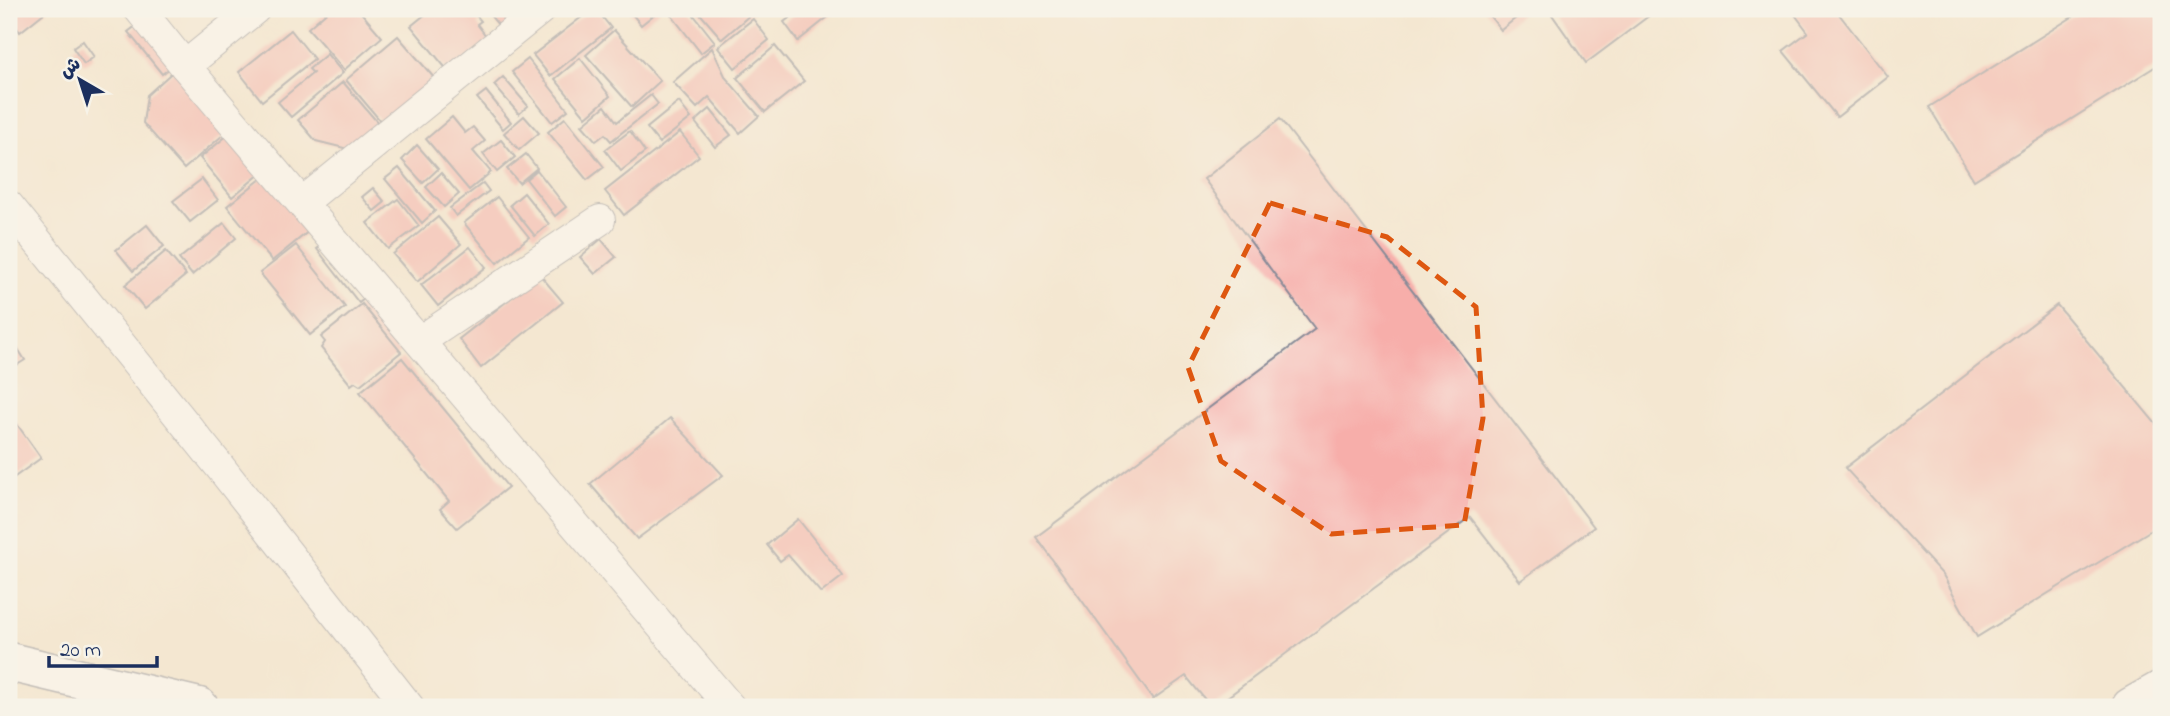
<svg xmlns="http://www.w3.org/2000/svg" width="2170" height="716" font-family="'Indie Flower','Playpen Sans Arabic',sans-serif">
<style>
.building{fill:#f7aeaa}
.lines{fill:none;stroke-linecap:round;stroke-linejoin:round}
.street-casing{stroke:#888b98;stroke-width:32}
.secondary-casing{stroke:#888b98;stroke-width:41}
.primary-casing{stroke:#888b98;stroke-width:41}
.street{stroke:#fff;stroke-width:30}
.secondary{stroke:#fff;stroke-width:38}
.primary{stroke:#fff;stroke-width:38}
.marked{fill:none;stroke:#de5710;stroke-width:5;stroke-dasharray:14 9;stroke-linejoin:round}
</style>
<rect width="100%" height="100%" fill="#f7f3e8"/>
<filter id="ink" filterUnits="userSpaceOnUse"><feTurbulence type="fractalNoise" baseFrequency=".0143" numOctaves="2"/><feDisplacementMap in="SourceGraphic" scale="14" xChannelSelector="R" yChannelSelector="G"/><feConvolveMatrix kernelMatrix="1 2 1 2 8 2 1 2 1" color-interpolation-filters="sRGB"/></filter>
<filter id="wash" filterUnits="userSpaceOnUse"><feTurbulence type="fractalNoise" baseFrequency=".00686" numOctaves="4" result="noise"/><feDisplacementMap in="SourceGraphic" scale="28" xChannelSelector="R" yChannelSelector="G"/><feGaussianBlur stdDeviation="1.57" result="paint"/><feColorMatrix in="noise" values="0 0 0 0 0 0 0 0 0 0 0 0 0 0 0 0 0 1.4 0 .05"/><feComposite in="paint" operator="in"/></filter>
<g filter="url(#wash)">
<rect width="100%" height="100%" fill="#f4e7d1"/>
<g id="blocks">
<g class="building">
<polygon points="9,9 49,9 20,32 9,19"/>
<polygon points="330,9 358,9 382,37 344,70 308,28"/>
<polygon points="432,9 471,9 481,21 477,24 489,40 449,72 411,26"/>
<polygon points="485,9 521,9 503,31"/>
<polygon points="592,9 596,9 611,28 550,76 533,55"/>
<polygon points="628,9 661,9 641,25"/>
<polygon points="673,9 689,9 715,42 701,53 669,12"/>
<polygon points="696,9 757,9 722,39"/>
<polygon points="801,9 838,9 798,41 784,22"/>
<polygon points="1484,9 1527,9 1501,30"/>
<polygon points="1548,9 1658,9 1586,63"/>
<polygon points="1797,9 1835,9 1888,77 1837,117 1783,51 1808,32 1793,12"/>
<polygon points="2085,9 2161,9 2161,63 1974,180 1929,107"/>
<polygon points="753,19 769,40 735,68 718,47"/>
<polygon points="141,22 175,64 162,74 128,32"/>
<polygon points="291,30 314,59 262,101 239,72"/>
<polygon points="614,30 660,81 632,107 586,55"/>
<polygon points="398,36 435,79 383,124 346,80"/>
<polygon points="83,41 94,57 84,64 73,48"/>
<polygon points="775,46 804,81 765,112 737,78"/>
<polygon points="712,48 726,78 759,116 740,133 709,97 697,108 673,82"/>
<polygon points="327,54 343,73 291,117 278,102 313,73 309,69"/>
<polygon points="580,58 610,96 586,117 555,79"/>
<polygon points="528,59 568,110 552,122 512,72"/>
<polygon points="178,67 231,128 184,169 143,123 147,95"/>
<polygon points="503,77 528,106 519,114 494,85"/>
<polygon points="343,82 378,123 348,149 316,141 298,120"/>
<polygon points="486,91 511,122 503,129 477,98"/>
<polygon points="651,95 658,104 611,141 605,134 596,141 582,125 605,106 617,122"/>
<polygon points="679,102 691,118 659,143 647,128"/>
<polygon points="710,109 731,135 715,147 695,122"/>
<polygon points="524,116 539,133 519,150 504,133"/>
<polygon points="452,117 465,133 473,127 485,141 473,151 491,172 469,190 426,139"/>
<polygon points="565,118 604,167 587,180 548,132"/>
<polygon points="1280,119 1594,527 1520,581 1470,517 1214,707 1211,707 1186,676 1153,699 1036,537 1315,329 1204,179"/>
<polygon points="234,130 266,169 232,197 200,158"/>
<polygon points="630,131 645,152 621,171 605,150"/>
<polygon points="680,132 699,156 624,215 605,191"/>
<polygon points="501,140 515,157 497,172 483,154"/>
<polygon points="417,145 438,169 423,183 402,160"/>
<polygon points="526,154 537,168 519,183 507,169"/>
<polygon points="399,168 435,211 422,223 385,179"/>
<polygon points="537,170 566,207 555,216 526,179"/>
<polygon points="271,171 315,226 272,261 227,206"/>
<polygon points="441,173 459,194 444,207 426,187"/>
<polygon points="202,179 218,200 190,222 173,201"/>
<polygon points="483,183 489,191 456,216 450,208"/>
<polygon points="373,188 385,202 374,211 362,197"/>
<polygon points="524,193 549,224 535,236 510,205"/>
<polygon points="497,197 529,237 497,263 464,223"/>
<polygon points="398,199 419,226 388,249 367,223"/>
<polygon points="438,217 461,244 417,282 393,254"/>
<polygon points="224,223 236,238 192,275 179,259"/>
<polygon points="147,225 164,246 133,271 116,250"/>
<polygon points="330,239 372,292 359,303 317,249"/>
<polygon points="601,239 616,257 595,274 580,257"/>
<polygon points="296,245 345,307 310,335 260,273"/>
<polygon points="470,247 486,267 438,306 421,285"/>
<polygon points="166,251 186,275 145,309 125,285"/>
<polygon points="540,275 563,302 481,368 459,339"/>
<polygon points="362,304 401,352 360,385 355,382 351,385 321,348 325,342 321,337"/>
<polygon points="2057,305 2161,430 2161,524 1977,637 1943,575 1845,468"/>
<polygon points="9,335 25,360 9,370"/>
<polygon points="402,358 508,487 457,528 440,509 449,501 360,392"/>
<polygon points="9,413 41,458 9,481"/>
<polygon points="670,418 723,475 637,539 590,484"/>
<polygon points="798,519 843,576 821,593 788,555 780,561 767,545"/>
</g>
</g>
</g>
<g filter="url(#ink)">
<use href="#blocks" fill-opacity="0" stroke="#888b98" stroke-width="2"/>
<g class="lines">
<g class="street-casing">
<g id="street">
<polyline points="139,9 185,66 730,707"/>
<polyline points="185,66 255,9"/>
<polyline points="303,202 541,9"/>
<polyline points="9,206 220,467 409,707"/>
<polyline points="420,341 600,220"/>
</g>
</g>
<g class="secondary-casing">
<polyline id="secondary" points="9,662 199,707"/>
</g>
<g class="primary-casing">
<polyline id="primary" points="2131,707 2161,690"/>
</g>
<use href="#street" class="street"/>
<use href="#secondary" class="secondary"/>
<use href="#primary" class="primary"/>
</g>
</g>
<path d="M0 0H2170V716H0ZM1270 203 1387 237 1476 307 1483 418 1464 525 1331 534 1221 461 1188 367Z" fill="#f4e7d1" fill-opacity=".55" fill-rule="evenodd"/>
<path class="marked" d="M1270 203 1387 237 1476 307 1483 418 1464 525 1331 534 1221 461 1188 367Z"/>
<rect width="2170" height="716" fill="none" stroke="#f7f3e8" stroke-width="35"/>
<g transform="translate(80 80) rotate(321)" stroke="#f7f3e8" stroke-width="5" paint-order="stroke">
<path d="M0-5L12 26L0 18L-12 26Z" fill="#1b2f5e"/>
<text y="-10" font-size="19" font-weight="bold" text-anchor="middle" fill="#1b2f5e">ش</text>
</g>
<path d="M49 656v10h108v-10" fill="none" stroke="#1b2f5e" stroke-width="3.5"/>
<text x="60" y="656" font-size="21" fill="#1b2f5e" stroke="#f7f3e8" stroke-width="5" paint-order="stroke">20 m</text>
</svg>
